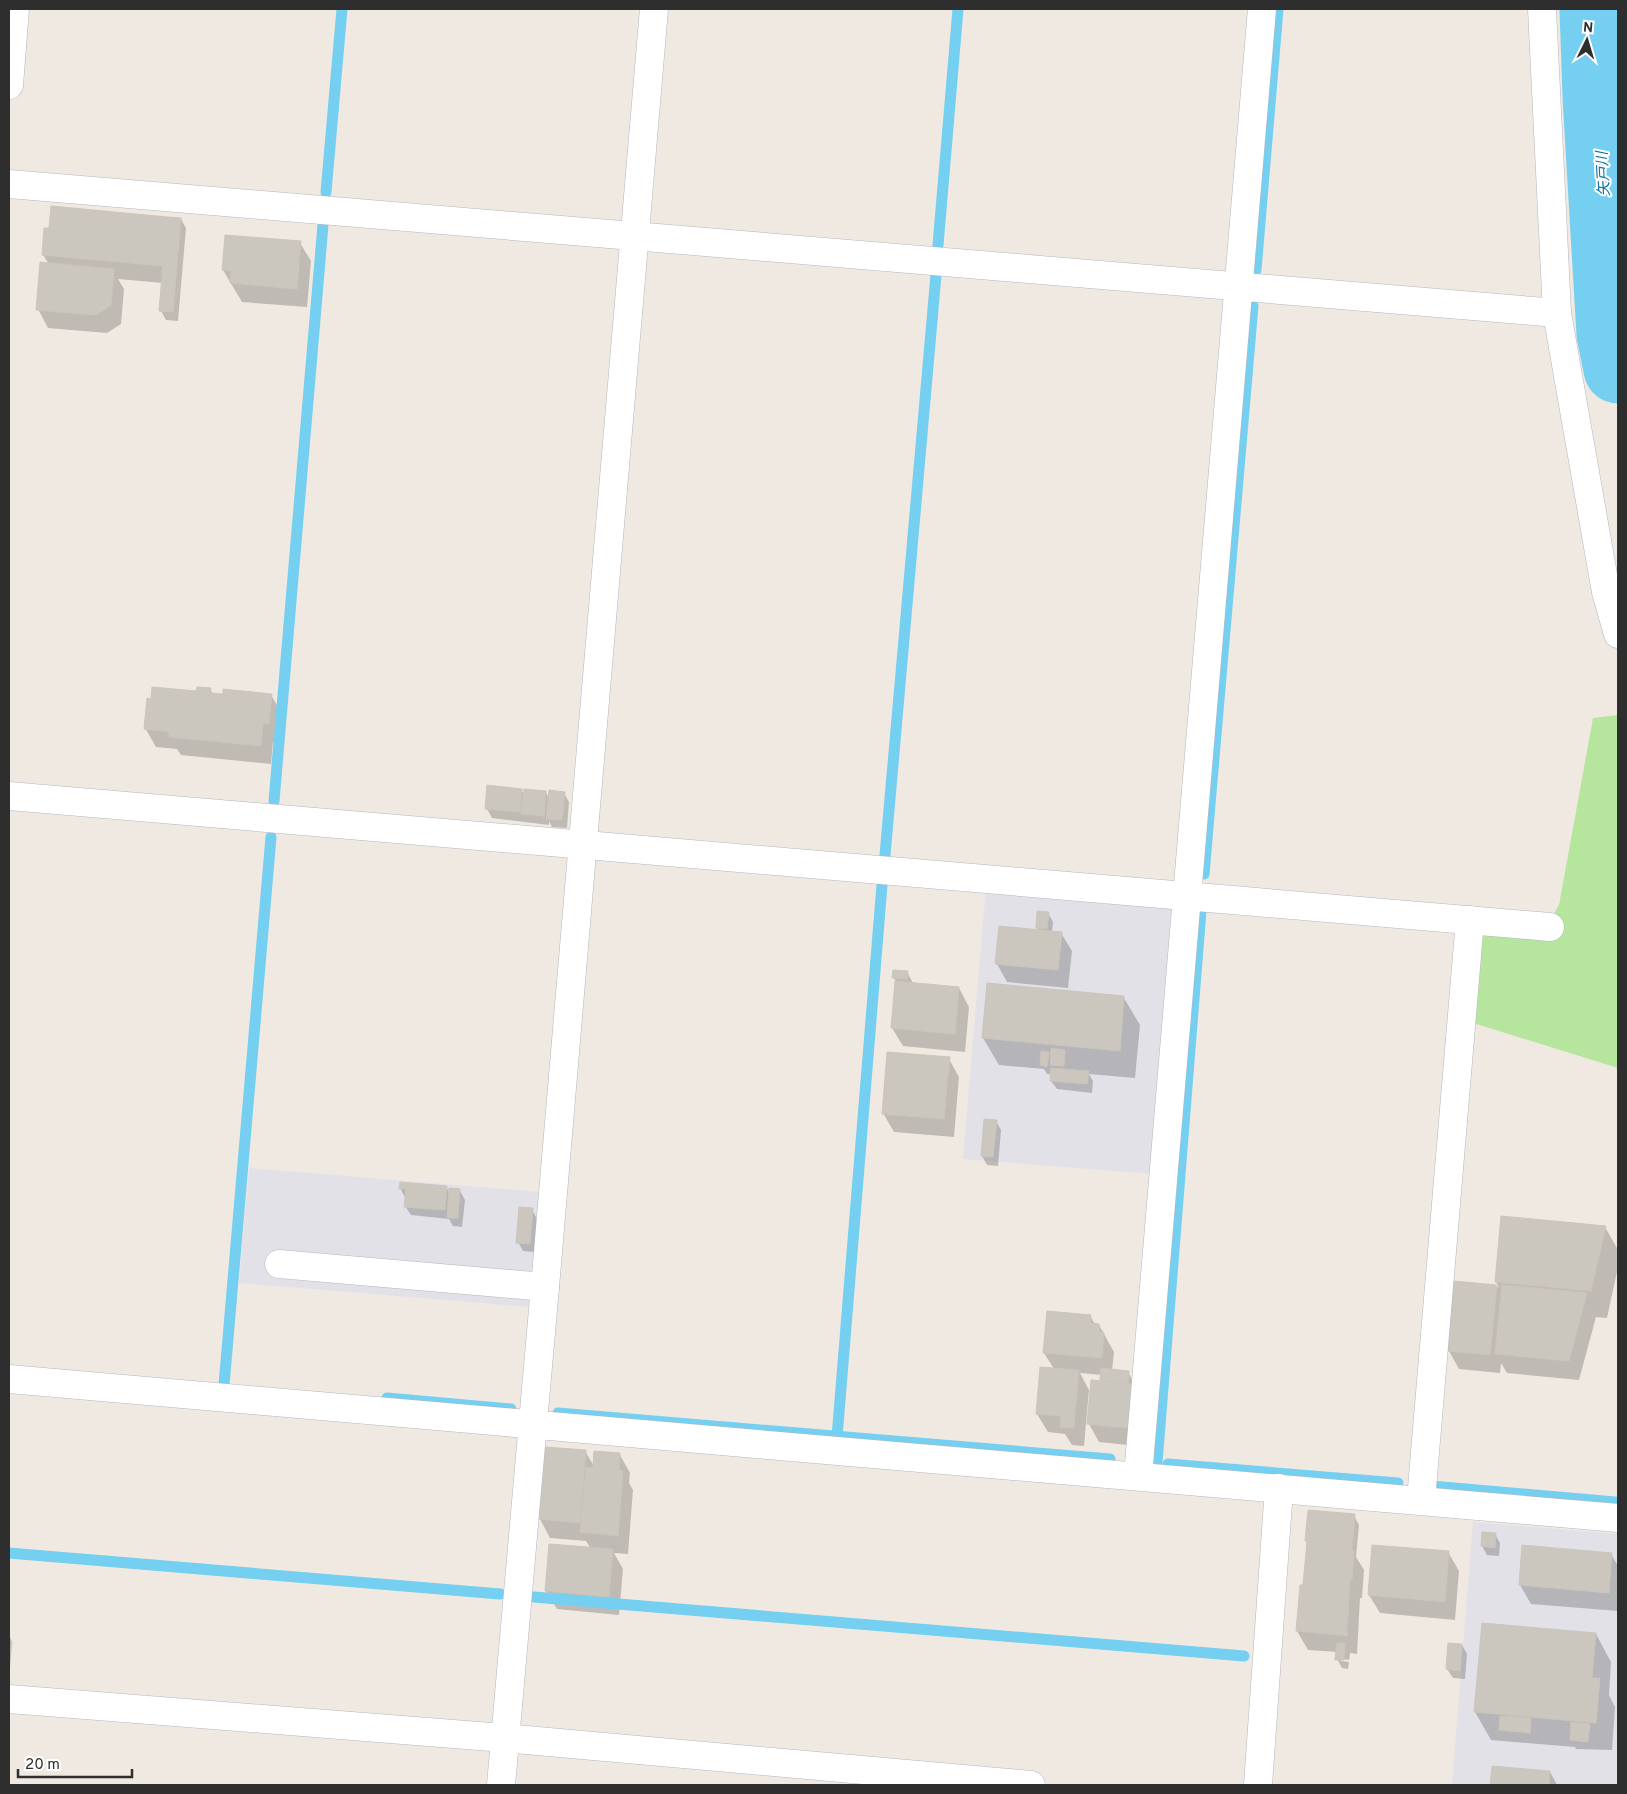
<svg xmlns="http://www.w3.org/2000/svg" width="1627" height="1794" font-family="Overpass,'Noto Sans JP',sans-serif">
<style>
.industrial{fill:#e3e1e8}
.green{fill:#b6e59e}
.shadow{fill:#0003}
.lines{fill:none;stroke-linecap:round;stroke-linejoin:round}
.stream{stroke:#75cff0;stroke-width:11}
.river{stroke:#75cff0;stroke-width:69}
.building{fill:#cbc7bf;stroke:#cbc5ba}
.minor-casing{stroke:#b4b7c1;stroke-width:29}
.minor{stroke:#fff;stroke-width:28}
.labels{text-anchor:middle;stroke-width:4;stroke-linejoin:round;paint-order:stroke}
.water-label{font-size:15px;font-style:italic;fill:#0d6fa3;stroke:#fff}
</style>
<rect width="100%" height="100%" fill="#efe9e1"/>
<g class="industrial">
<polygon points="986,888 1170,906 1174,915 1153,1174 963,1159"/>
<polygon points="249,1168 540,1192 530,1307 239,1283"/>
<polygon points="1473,1522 1618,1534 1618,1785 1452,1785"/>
</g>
<polygon class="green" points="1618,715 1618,1068 1470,1022 1478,932 1552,917 1559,905 1593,718"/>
<g class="shadow">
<polygon points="181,219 186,228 178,321 166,320 161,311 163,283 118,279 124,289 121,324 107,333 48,328 38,309 49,264 43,255"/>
<polygon points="300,243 311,261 307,307 242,302 223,270"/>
<polygon points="210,689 213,694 271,695 282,714 279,742 273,742 271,764 181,755 177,749 156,747 145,728 198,693"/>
<polygon points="489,787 521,790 524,795 546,792 549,799 564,793 569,802 567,828 552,827 549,821 549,825 492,818 487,809"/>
<polygon points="1048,913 1053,922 1052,932 1061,933 1072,951 1068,988 1007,982 997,964 1039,931 1037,927"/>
<polygon points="907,972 912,981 912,984 959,988 969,1007 965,1052 903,1046 892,1028 896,982 894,978"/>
<polygon points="1124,998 1140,1025 1135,1078 1089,1074 1093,1081 1092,1093 1057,1089 1051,1081 1052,1075 1047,1074 1044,1069 999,1065 983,1038"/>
<polygon points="949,1059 959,1077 954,1137 894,1132 883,1113"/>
<polygon points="996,1121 1001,1130 998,1166 987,1165 982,1156"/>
<polygon points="446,1187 450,1194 460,1191 465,1200 462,1227 453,1226 449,1219 411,1215 405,1206 405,1197 400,1188"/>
<polygon points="532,1210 537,1219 534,1252 523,1251 518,1242"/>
<polygon points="1605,1227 1618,1250 1618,1267 1607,1318 1596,1317 1579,1380 1507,1373 1501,1363 1500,1373 1459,1369 1449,1351 1455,1283 1499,1287 1496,1282"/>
<polygon points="1090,1316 1095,1324 1099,1325 1114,1352 1112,1371 1128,1372 1133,1381 1138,1446 1099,1442 1089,1424 1103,1383 1102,1375 1080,1373 1089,1390 1084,1446 1072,1445 1065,1434 1048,1432 1037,1414 1054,1369 1044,1353"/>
<polygon points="585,1451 594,1466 620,1455 630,1473 629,1483 633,1490 628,1554 614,1553 623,1569 619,1615 557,1609 546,1591 591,1549 586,1541 550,1538 540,1519"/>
<polygon points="1354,1516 1359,1525 1356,1557 1364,1570 1362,1598 1360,1598 1357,1654 1350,1653 1349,1660 1341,1659 1341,1661 1349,1662 1348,1669 1342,1668 1337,1659 1337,1652 1308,1650 1297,1631 1304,1586 1308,1544 1306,1540"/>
<polygon points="1495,1534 1500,1543 1499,1556 1487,1555 1482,1546"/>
<polygon points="1448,1552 1459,1571 1455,1620 1380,1613 1369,1595"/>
<polygon points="1611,1554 1618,1566 1618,1611 1531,1604 1520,1585"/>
<polygon points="1483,1624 1596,1634 1611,1662 1609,1695 1615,1707 1612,1750 1576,1749 1575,1747 1491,1740 1475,1712"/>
<polygon points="9,1635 12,1642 9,1682"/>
<polygon points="1462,1645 1467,1654 1465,1679 1453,1678 1447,1669"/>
<polygon points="1493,1767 1550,1772 1557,1785 1491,1785"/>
</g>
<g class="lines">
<g class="stream">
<polyline points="326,192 342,9"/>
<polyline points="938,245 958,9"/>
<polyline points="1256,270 1278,9"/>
<polyline points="274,801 323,225"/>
<polyline points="885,855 936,275"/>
<polyline points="1204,874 1253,306"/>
<polyline points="224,1385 271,837"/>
<polyline points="387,1398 511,1409"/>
<polyline points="558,1413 1110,1459"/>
<polyline points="837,1437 882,885"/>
<polyline points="1157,1463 1201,911"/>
<polyline points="1168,1464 1398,1483"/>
<polyline points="1431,1486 1615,1502"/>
<polyline points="9,1553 500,1594"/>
<polyline points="534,1597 1244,1656"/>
</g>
<polyline class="river" points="1594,9 1597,97 1611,334 1618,369"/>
</g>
<g class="building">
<polygon points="51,206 167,217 163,266 42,255 44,228 49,228"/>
<polygon points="167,217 181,218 173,312 159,311"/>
<polygon points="225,235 301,241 297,289 230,283 231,271 222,270"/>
<polygon points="40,262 114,269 111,305 96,315 36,310"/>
<polygon points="152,687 196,691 197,687 211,688 210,693 223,694 223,689 272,694 269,724 263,724 261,746 169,737 169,732 144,729 147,698 151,699"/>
<polygon points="487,785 522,789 520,812 485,809"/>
<polygon points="524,789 546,791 544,816 521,814"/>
<polygon points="549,790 565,792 562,820 546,819"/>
<polygon points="1037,911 1049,912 1047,929 1036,928"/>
<polygon points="999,926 1062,932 1058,970 995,964"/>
<polygon points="893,970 908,971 907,979 892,978"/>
<polygon points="895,981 959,987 955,1034 891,1028"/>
<polygon points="987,983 1124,996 1120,1051 982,1038"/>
<polygon points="1051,1048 1065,1050 1064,1066 1050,1065"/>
<polygon points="1041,1051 1049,1052 1047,1067 1040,1065"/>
<polygon points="887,1052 950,1057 944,1119 882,1114"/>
<polygon points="1051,1068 1089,1071 1087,1084 1050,1081"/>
<polygon points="984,1119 997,1120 993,1157 981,1156"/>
<polygon points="400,1182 447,1186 445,1210 404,1207 406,1189 399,1189"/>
<polygon points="449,1188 460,1189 458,1218 447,1218"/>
<polygon points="519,1207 533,1208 530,1244 516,1243"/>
<polygon points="1501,1216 1606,1226 1591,1291 1495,1282"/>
<polygon points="1454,1281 1497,1285 1490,1355 1447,1351"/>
<polygon points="1502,1285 1587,1293 1569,1361 1495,1354"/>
<polygon points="1047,1311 1091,1315 1090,1323 1099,1324 1099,1332 1104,1332 1102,1358 1043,1353"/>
<polygon points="1040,1367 1079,1370 1074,1428 1060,1427 1061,1416 1036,1414"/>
<polygon points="1101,1368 1129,1371 1128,1383 1100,1380"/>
<polygon points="1091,1380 1132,1384 1128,1428 1087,1424"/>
<polygon points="545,1447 586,1450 580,1523 538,1519"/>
<polygon points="594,1451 620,1453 619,1470 623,1471 618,1536 580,1532 586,1467 593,1468"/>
<polygon points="1308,1510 1355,1514 1352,1550 1341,1549 1341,1544 1305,1541"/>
<polygon points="1482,1532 1496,1533 1495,1548 1481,1546"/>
<polygon points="1307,1541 1341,1544 1340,1549 1354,1551 1352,1580 1350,1579 1347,1636 1296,1631 1300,1585 1303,1585"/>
<polygon points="549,1544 613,1549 609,1597 545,1591"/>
<polygon points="1372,1545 1449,1551 1445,1602 1368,1595"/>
<polygon points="1522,1545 1612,1553 1609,1593 1519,1585"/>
<polygon points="1482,1623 1596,1633 1592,1678 1600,1678 1596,1723 1474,1712"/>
<polygon points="1337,1643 1345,1643 1344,1660 1335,1660"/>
<polygon points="1448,1643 1462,1644 1460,1671 1446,1669"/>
<polygon points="1500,1716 1531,1718 1530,1733 1499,1730"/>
<polygon points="1571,1722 1590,1724 1588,1742 1570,1740"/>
<polygon points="1492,1766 1550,1771 1549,1785 1490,1785"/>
</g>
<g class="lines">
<g class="minor-casing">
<g id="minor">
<polyline points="1542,9 1557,313 1606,592 1618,634"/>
<polyline points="9,85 15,9"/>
<polyline points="9,184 1557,313"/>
<polyline points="9,796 1550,927"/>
<polyline points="279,1264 545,1287"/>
<path d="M9 1379C545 1427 1082 1471 1618 1518"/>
<polyline points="1138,1476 1262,9"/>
<polyline points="1421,1500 1470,920"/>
<polyline points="9,1699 504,1738 1031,1785"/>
<polyline points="501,1785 545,1287 654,9"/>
<polyline points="1258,1785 1279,1488"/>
</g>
</g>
<use href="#minor" class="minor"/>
</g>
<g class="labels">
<g class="water-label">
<text transform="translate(1603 174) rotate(-93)" y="5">矢戸川</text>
</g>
</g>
<rect width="1627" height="1794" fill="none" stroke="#2e2e2e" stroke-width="20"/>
<g transform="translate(1587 40) rotate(5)" stroke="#ffffff" stroke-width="4" paint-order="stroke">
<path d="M0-4L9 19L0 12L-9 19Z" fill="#2e2e2e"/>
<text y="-8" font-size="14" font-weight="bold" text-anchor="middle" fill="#2e2e2e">N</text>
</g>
<path d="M18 1769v8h114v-8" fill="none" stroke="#2e2e2e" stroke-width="2.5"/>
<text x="25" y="1769" font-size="15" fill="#2e2e2e" stroke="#ffffff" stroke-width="4" paint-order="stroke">20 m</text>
</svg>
